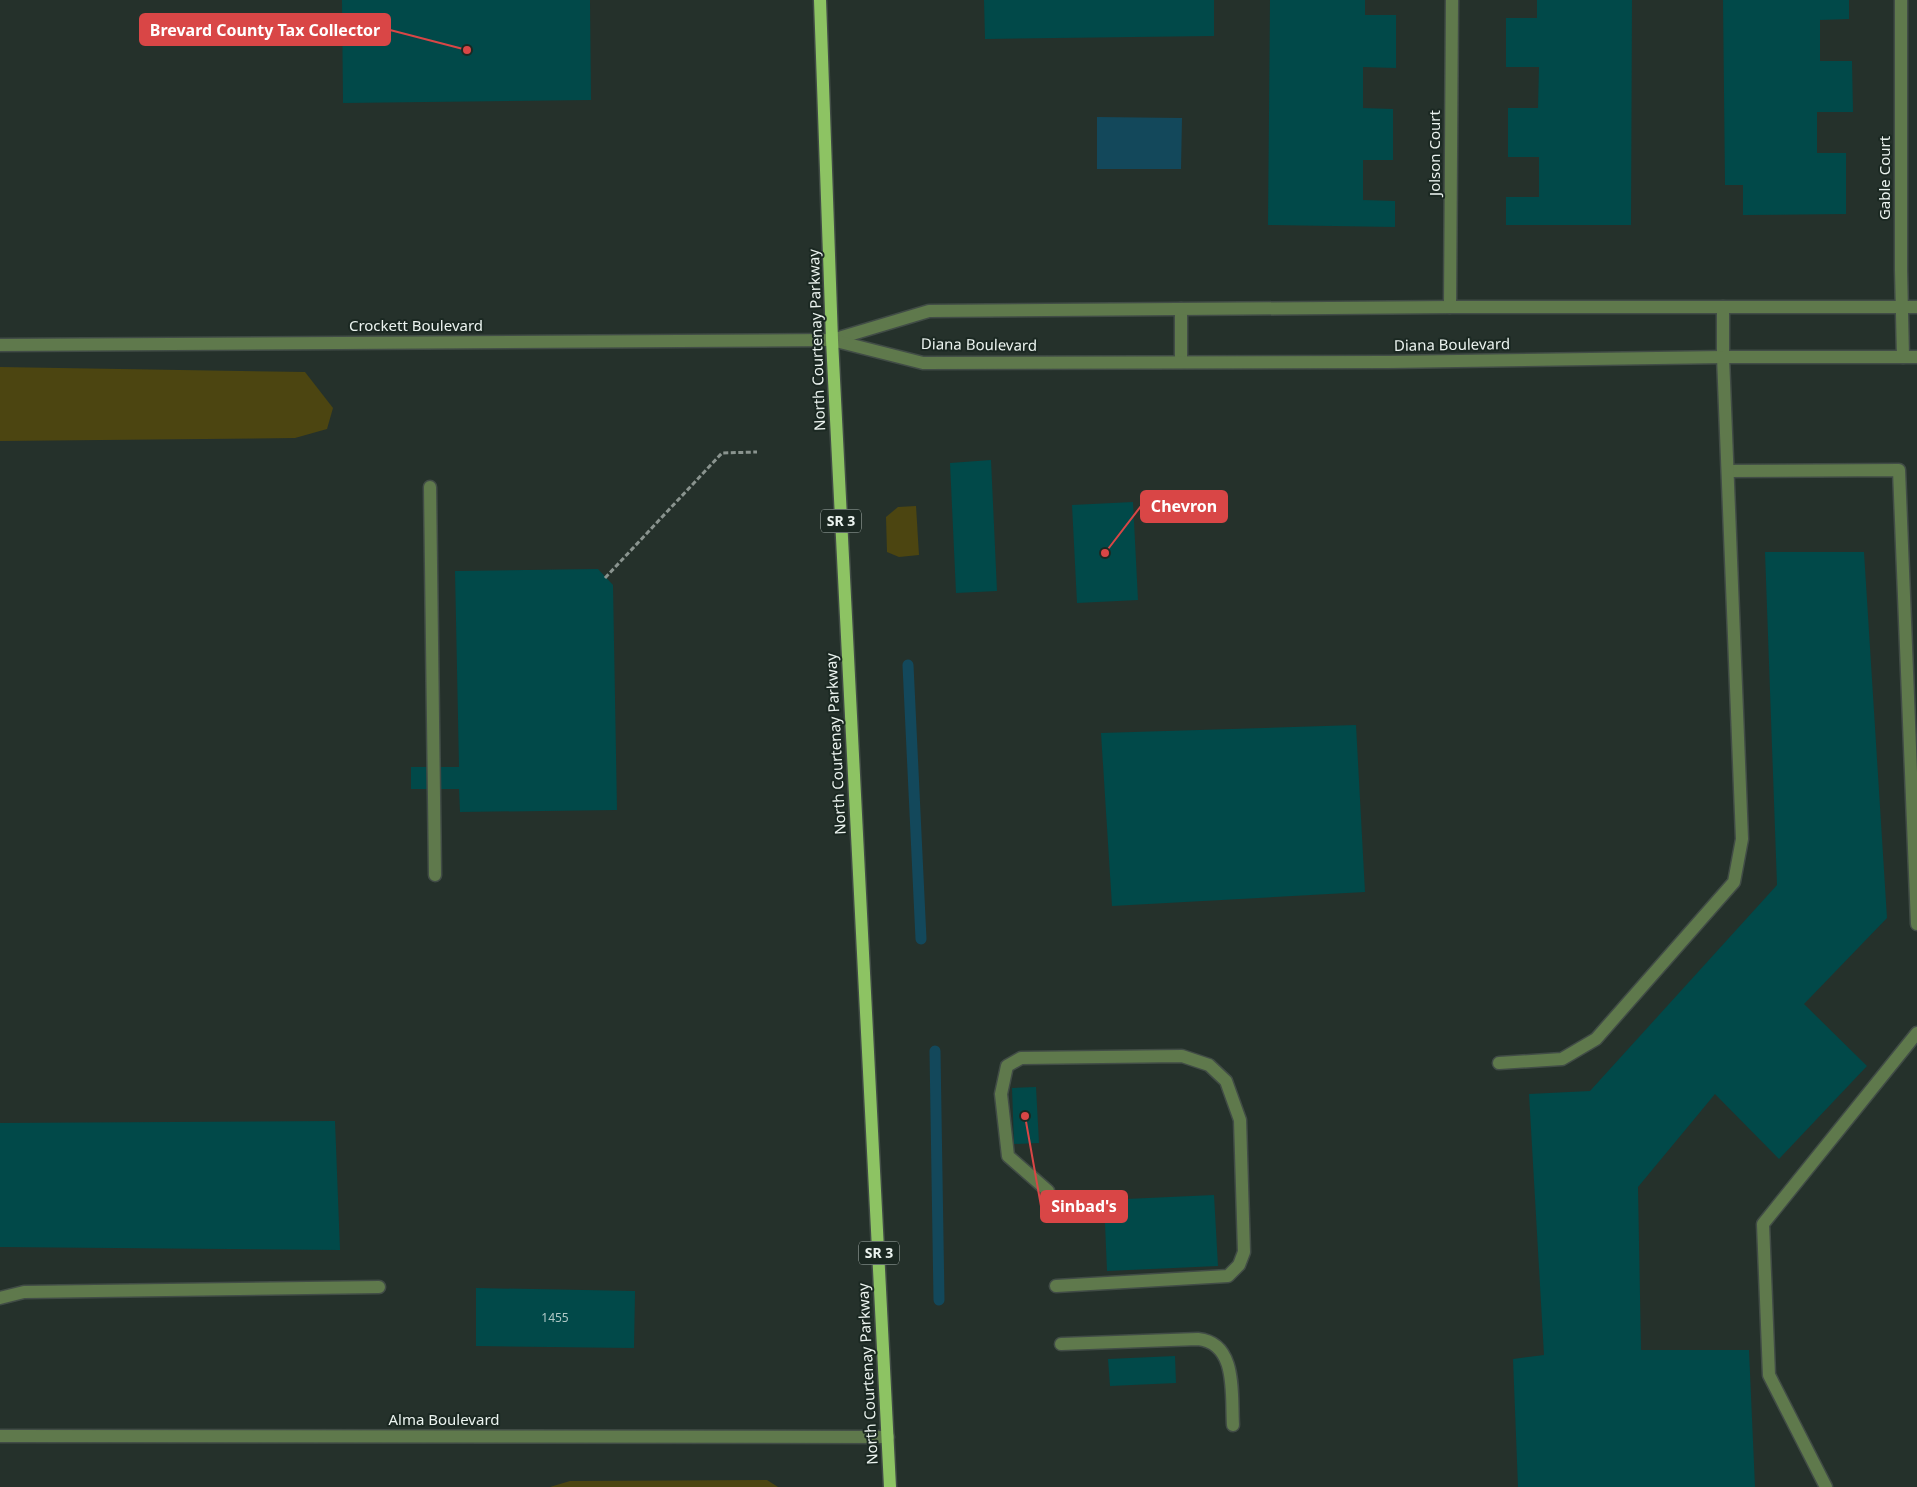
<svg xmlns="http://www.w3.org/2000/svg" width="1917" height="1487" font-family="'Noto Sans',sans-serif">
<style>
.green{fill:#4c4511}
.water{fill:#13485b}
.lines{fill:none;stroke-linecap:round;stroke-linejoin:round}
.stream{stroke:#13485b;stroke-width:11}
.building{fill:#014949}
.service-casing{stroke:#414c46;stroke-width:15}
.minor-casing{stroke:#414c46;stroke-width:15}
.tertiary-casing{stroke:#414c46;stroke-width:15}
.primary-casing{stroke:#414c46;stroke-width:15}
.path{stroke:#8a948f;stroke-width:3;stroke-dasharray:5 2.5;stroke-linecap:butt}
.service{stroke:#5f794c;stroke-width:12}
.minor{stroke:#5f794c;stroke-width:12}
.tertiary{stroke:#5f794c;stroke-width:12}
.primary{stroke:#8dc363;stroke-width:12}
.labels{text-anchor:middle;stroke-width:4;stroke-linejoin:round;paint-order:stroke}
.number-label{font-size:12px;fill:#b0c8c6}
.shield{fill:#1b2822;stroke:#adb6b2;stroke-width:1}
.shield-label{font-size:14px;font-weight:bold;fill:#ebf3ef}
.street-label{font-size:15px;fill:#ebf3ef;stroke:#1b2822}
.leader{fill:none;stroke:#d94646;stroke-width:2}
.callout-dot{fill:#d94646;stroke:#1b2822;stroke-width:2}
.callout{fill:#d94646;stroke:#d94646;stroke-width:2}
.callout-label{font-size:16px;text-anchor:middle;font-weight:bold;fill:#fff}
</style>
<rect width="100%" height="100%" fill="#25312b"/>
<g class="green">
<polygon points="0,367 305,372 333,408 327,429 295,438 0,441"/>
<polygon points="916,506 919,555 899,557 887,552 886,517 898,507"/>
<polygon points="767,1480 778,1487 550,1487 570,1481"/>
</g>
<polygon class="water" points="1097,117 1182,118 1181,169 1097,169"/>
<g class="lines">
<g class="stream">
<polyline points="908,665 921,939"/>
<polyline points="935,1051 939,1300"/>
</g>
</g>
<g class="building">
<polygon points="342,0 590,0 591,100 343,103"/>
<polygon points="984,0 1214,0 1214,36 985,39"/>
<polygon points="1270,0 1365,0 1365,15 1396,15 1396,68 1363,67 1363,108 1393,109 1393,160 1363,160 1363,200 1395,201 1395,227 1268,225"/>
<polygon points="1537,0 1632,0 1631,225 1506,225 1506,197 1539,197 1539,157 1508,157 1508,108 1538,108 1539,67 1506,67 1506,18 1537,18"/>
<polygon points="1723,0 1849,0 1849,19 1820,20 1820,61 1852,61 1853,112 1817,112 1817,153 1846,153 1846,214 1743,215 1743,185 1725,185"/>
<polygon points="991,460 997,591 956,593 950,463"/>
<polygon points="1133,502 1138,600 1077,603 1072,505"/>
<polygon points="1765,552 1864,552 1887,918 1804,1004 1867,1066 1779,1159 1715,1094 1638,1187 1641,1350 1749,1350 1755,1487 1518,1487 1513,1359 1544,1355 1529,1094 1590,1091 1777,885"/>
<polygon points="598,569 613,585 617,810 460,812 459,789 411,789 411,767 459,767 455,571"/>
<polygon points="1356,725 1365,892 1112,906 1101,733"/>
<polygon points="1036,1087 1039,1143 1014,1144 1012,1088"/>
<polygon points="335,1121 340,1250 0,1247 0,1123"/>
<polygon points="1214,1195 1218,1266 1107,1271 1104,1200"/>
<polygon points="476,1288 635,1291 634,1348 476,1346"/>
<polygon points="1175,1356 1176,1383 1110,1386 1108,1359"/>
</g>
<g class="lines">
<g class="service-casing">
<g id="service">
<polyline points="1728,471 1899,470 1917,924"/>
<polyline points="430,487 435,875"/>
<polyline points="1499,1063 1562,1059 1596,1039 1734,882 1742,839 1723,357"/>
<polyline points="1048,1191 1008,1156 1001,1094 1007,1066 1021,1058 1182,1056 1209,1065 1226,1081 1240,1120 1244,1252 1239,1265 1228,1276 1056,1286"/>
<polyline points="0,1298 24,1292 379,1287"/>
<path d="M1061 1344 1198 1339C1238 1343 1231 1395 1233 1425"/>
<polyline points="1826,1487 1769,1375 1763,1224 1917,1033"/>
</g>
</g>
<g class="minor-casing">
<g id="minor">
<polyline points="1901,0 1901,270 1903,357"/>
<polyline points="1450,307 1452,0"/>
<polyline points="1723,307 1723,357"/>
<polyline points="1181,309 1181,362"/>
<polyline points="832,340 929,311 1450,307 1917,307"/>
<polyline points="832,340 923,363 1389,362 1723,357 1917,357"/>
<polyline points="0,1436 888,1437"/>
</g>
</g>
<g class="tertiary-casing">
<polyline id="tertiary" points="0,345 832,340"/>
</g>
<g class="primary-casing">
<polyline id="primary" points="820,0 832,340 890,1487"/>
</g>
<polyline class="path" points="605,578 722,453 757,452"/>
<use href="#service" class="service"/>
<use href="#minor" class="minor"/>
<use href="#tertiary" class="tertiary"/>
<use href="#primary" class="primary"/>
</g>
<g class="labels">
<g class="number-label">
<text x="555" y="1322">1455</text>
</g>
<g class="shield">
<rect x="821" y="509.5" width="40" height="23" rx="4"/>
<rect x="859" y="1241.5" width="40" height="23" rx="4"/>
</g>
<g class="shield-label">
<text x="841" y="526">SR 3</text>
<text x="879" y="1258">SR 3</text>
</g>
<g class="street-label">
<text transform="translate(1435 153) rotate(-90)" y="5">Jolson Court</text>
<text transform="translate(1885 178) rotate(-90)" y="5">Gable Court</text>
<text x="416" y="331">Crockett Boulevard</text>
<text transform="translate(817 340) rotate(-92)" y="5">North Courtenay Parkway</text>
<text transform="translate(979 345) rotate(1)" y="5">Diana Boulevard</text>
<text transform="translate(1452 345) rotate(-1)" y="5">Diana Boulevard</text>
<text transform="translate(836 744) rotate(-93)" y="5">North Courtenay Parkway</text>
<text transform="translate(868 1374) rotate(-93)" y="5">North Courtenay Parkway</text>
<text x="444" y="1425">Alma Boulevard</text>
</g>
</g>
<path class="leader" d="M467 50L390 30M1105 553L1141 506M1025 1116L1041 1206"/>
<g class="callout-dot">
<circle cx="467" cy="50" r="5"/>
<circle cx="1105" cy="553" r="5"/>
<circle cx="1025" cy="1116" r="5"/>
</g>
<g class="callout">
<rect x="140" y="14" width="250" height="31" rx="5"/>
<rect x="1141" y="491" width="86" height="31" rx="5"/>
<rect x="1041" y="1191" width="86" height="31" rx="5"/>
</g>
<g class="callout-label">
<text x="265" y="36">Brevard County Tax Collector</text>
<text x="1184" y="512">Chevron</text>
<text x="1084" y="1212">Sinbad's</text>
</g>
</svg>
